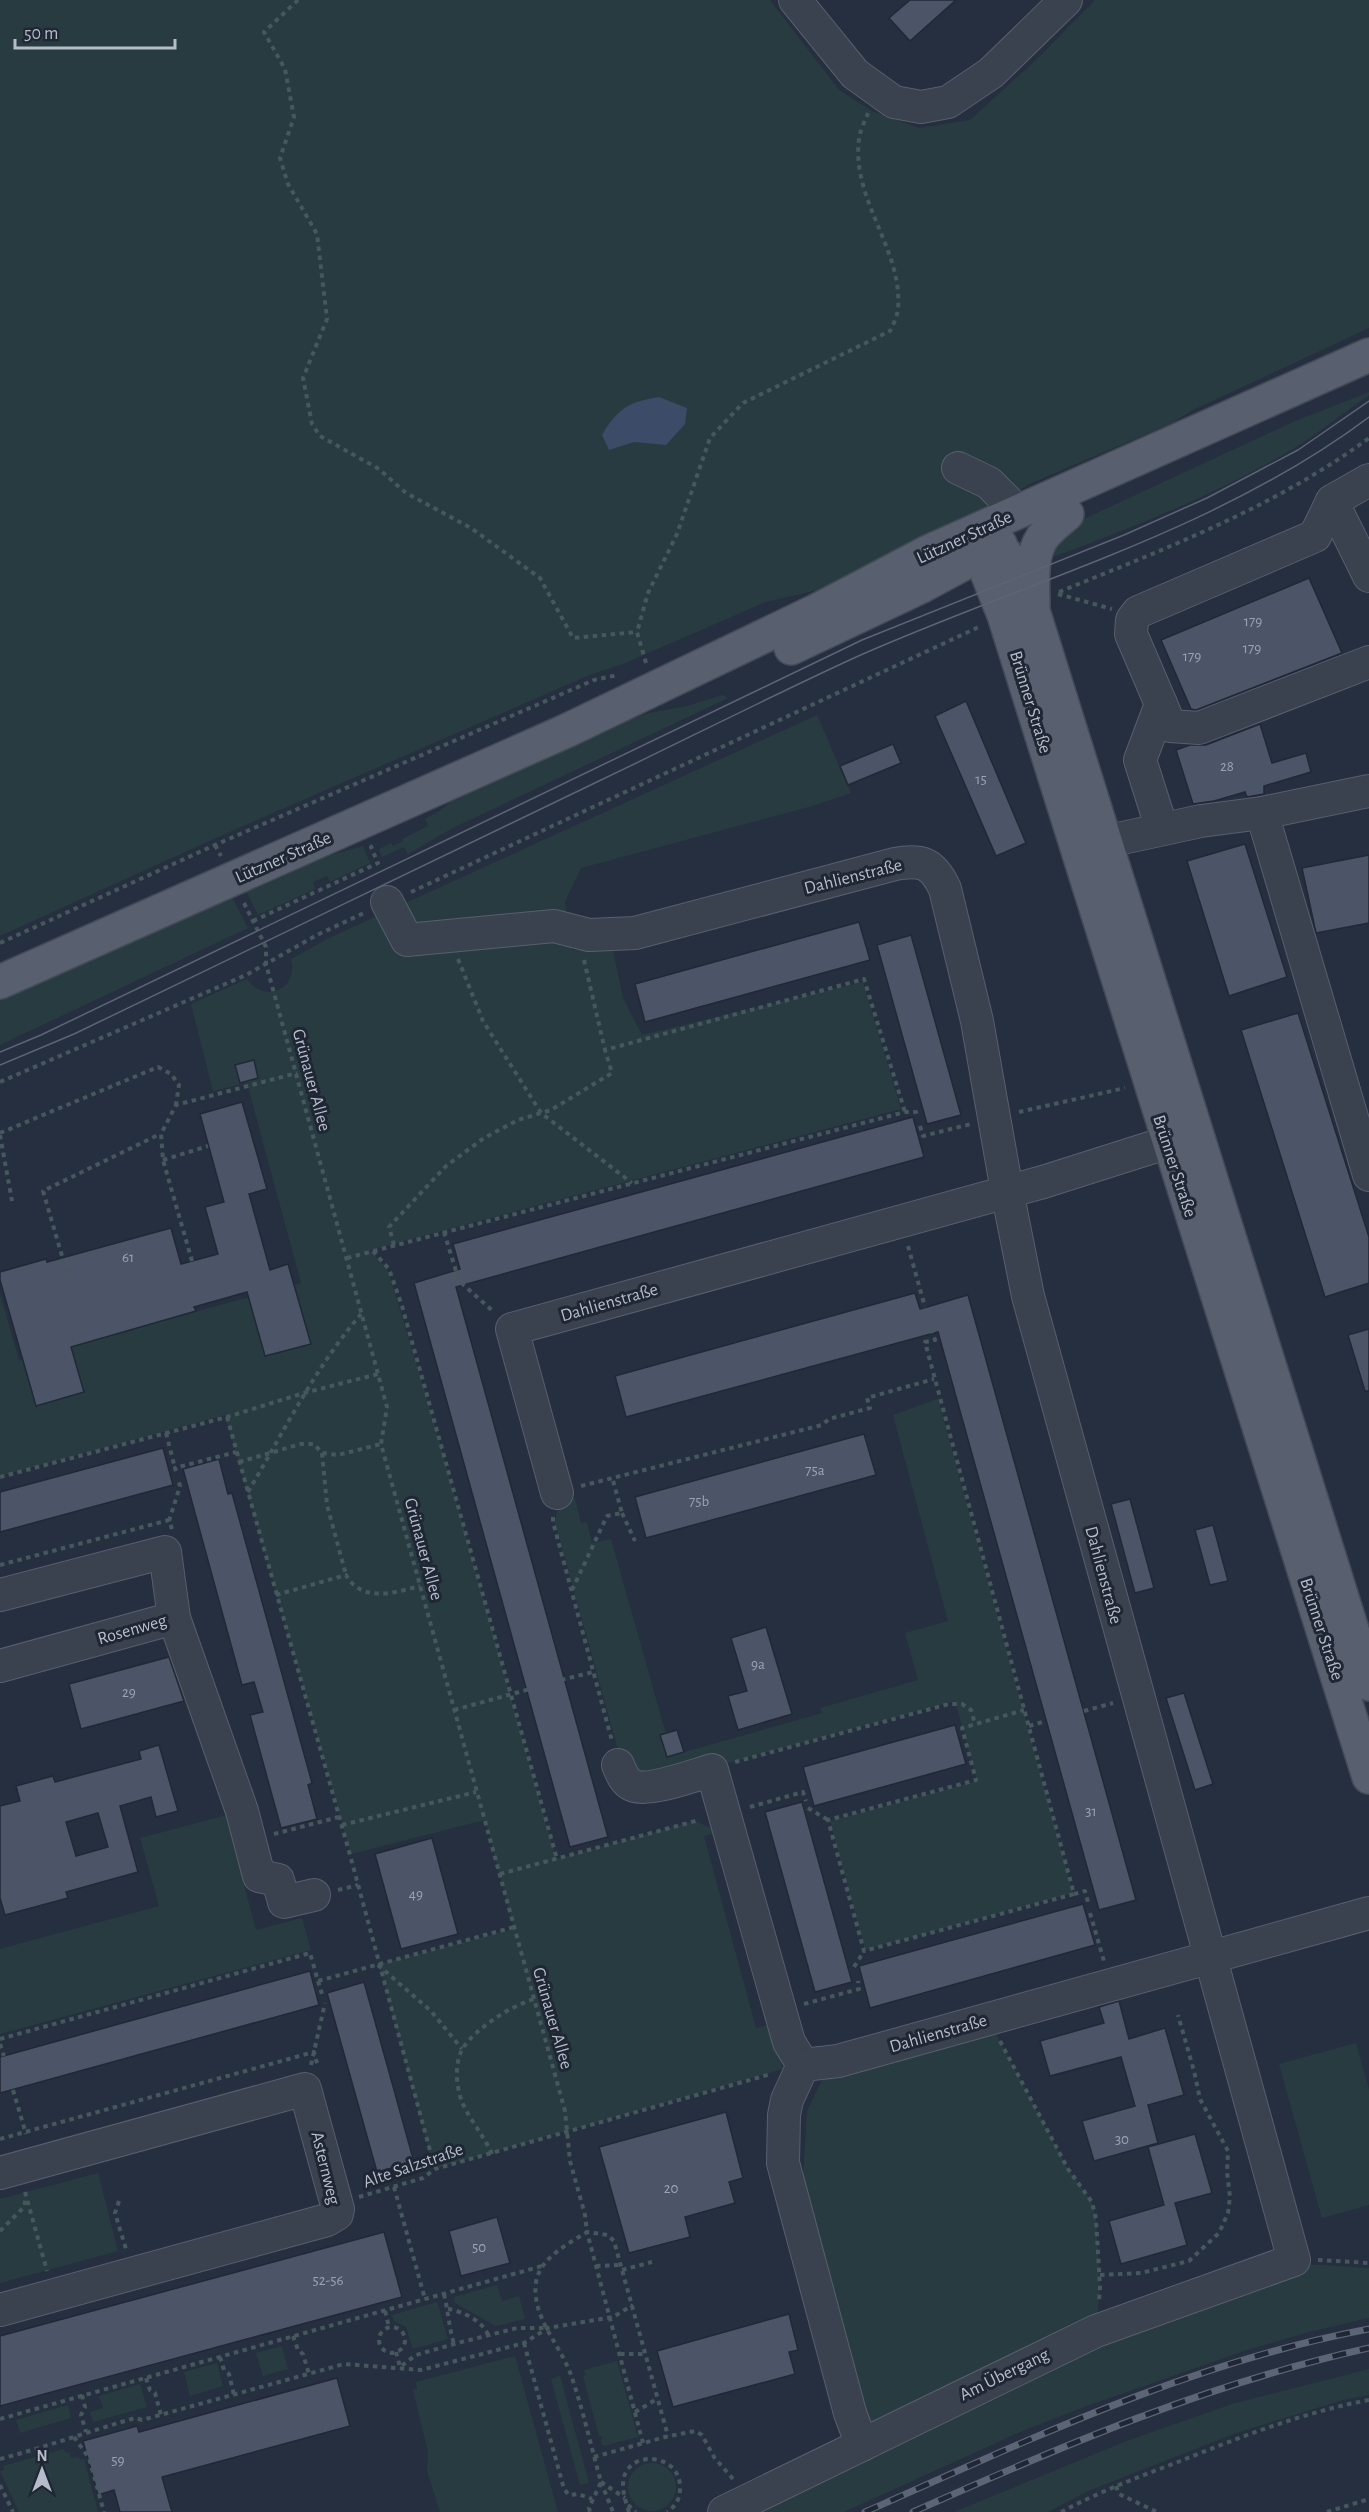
<svg xmlns="http://www.w3.org/2000/svg" width="1369" height="2512" font-family="'Alegreya Sans',sans-serif">
<style>
.green{fill:#283b40}
.water{fill:#3c4b68}
.building{fill:#4c5568;stroke:#212836;stroke-width:1.5;fill-rule:evenodd}
.lines{fill:none;stroke-linecap:round;stroke-linejoin:round}
.minor-casing{stroke:#585f6d;stroke-width:34}
.major-casing{stroke:#434a58;stroke-width:36}
.path{stroke:#46585d;stroke-width:4;stroke-dasharray:4.5 4.5;stroke-linecap:butt}
.minor{stroke:#3a414f;stroke-width:32}
.major{stroke:#58606f;stroke-width:33}
.tram{stroke:#5c6576;stroke-width:1.5}
.rail-casing{stroke:#5c6576;stroke-width:7}
.rail{stroke:#1f2634;stroke-width:4.5;stroke-dasharray:14;stroke-linecap:butt}
.labels{text-anchor:middle;stroke-width:6;stroke-linejoin:round;paint-order:stroke}
.number-label{font-size:15px;fill:#9ca2b2}
.street-label{font-size:18px;fill:#b6bcca;stroke:#1f2634}
</style>
<rect width="100%" height="100%" fill="#262f3f"/>
<g class="green">
<polygon points="0,0 770,0 839,90 872,111 919,128 970,120 1036,60 1095,0 1369,0 1369,328 1191,411 1170,424 1034,482 978,513 822,589 766,602 623,664 592,674 218,837 0,936"/>
<path d="M1369 392V395C1343 413 1318 434 1291 450 1214 496 1129 529 1045 560L1059 535 1088 517 1293 422Z"/>
<polygon points="723,695 728,698 453,828 408,854 404,847 382,857 379,849 391,843 393,846 403,841 402,839 428,826 425,819 438,812 463,792 611,726 649,713 687,706"/>
<path d="M817 715 851 793 809 807 581 868 565 902 572 950 611 941 623 998 642 1035 863 982 901 1109 370 1250 387 1269 399 1306 439 1439 556 1859 695 1821 720 1832 704 1836 756 2028 772 2024 783 2069 434 2169 379 1964 514 1929 485 1820 351 1854 225 1415 0 1476V1294L19 1360 301 1283 247 1083 213 1091 191 1004 247 979C264 1004 299 990 291 959L329 938Z"/>
<polygon points="363,846 370,863 330,882 327,876 313,882 315,889 258,915 246,891 289,867"/>
<polygon points="232,897 248,928 0,1045 0,996"/>
<polygon points="938,1399 1073,1893 865,1950 830,1821 977,1781 955,1701 629,1790 555,1522 559,1501 575,1498 581,1523 587,1522 592,1543 611,1539 666,1734 667,1757 822,1713 820,1708 918,1680 905,1633 948,1621 893,1415"/>
<polygon points="242,1811 259,1876 243,1881 256,1930 302,1918 311,1950 0,2034 0,1949 159,1906 140,1838"/>
<polygon points="988,2019 1068,2169 1092,2202 1096,2219 1100,2287 1096,2331 874,2439 803,2179 807,2111 822,2080 838,2061"/>
<polygon points="1356,2043 1369,2090 1369,2205 1322,2218 1279,2064"/>
<polygon points="98,2173 118,2251 0,2283 0,2199"/>
<polygon points="1305,2264 1369,2268 1369,2318 1309,2332 1244,2351 1084,2407 1020,2432 844,2512 751,2512 1014,2379"/>
<polygon points="497,2285 502,2301 519,2296 525,2319 496,2326 455,2303 454,2297"/>
<polygon points="437,2302 448,2339 413,2349 406,2327 394,2321 392,2315"/>
<polygon points="282,2346 288,2369 263,2376 256,2353"/>
<polygon points="515,2356 558,2512 440,2512 427,2471 428,2452 413,2390 417,2389 416,2382"/>
<polygon points="617,2361 638,2437 604,2446 601,2444 602,2436 599,2436 583,2376 586,2375 584,2370"/>
<polygon points="217,2363 223,2386 190,2396 184,2372"/>
<polygon points="1369,2369 1369,2395 1343,2400 1236,2433 1088,2491 1048,2512 954,2512 1124,2442 1232,2404"/>
<polygon points="560,2376 589,2483 580,2485 551,2379"/>
<polygon points="140,2384 147,2407 93,2422 90,2412 103,2408 99,2396"/>
<polygon points="68,2405 71,2418 20,2433 16,2420"/>
<polygon points="64,2449 66,2453 70,2452 71,2458 79,2457 80,2460 84,2459 98,2512 19,2512 0,2471 4,2470 3,2466"/>
<circle cx="652" cy="2487" r="24"/>
</g>
<path class="water" d="M659 397 687 408 685 424 666 445 634 442 609 450 602 435C618 408 629 402 659 397Z"/>
<g class="building">
<polygon points="910,0 956,0 910,41 889,18"/>
<polygon points="1309,578 1342,653 1196,710 1191,709 1161,640"/>
<polygon points="966,701 1026,843 996,856 935,716"/>
<polygon points="1260,724 1272,763 1306,753 1311,772 1264,786 1264,794 1247,797 1245,792 1214,801 1193,804 1176,750 1190,745 1206,745"/>
<polygon points="893,744 901,763 848,785 840,766"/>
<polygon points="1245,844 1287,977 1229,996 1187,861"/>
<polygon points="1369,855 1369,923 1316,933 1302,868"/>
<polygon points="859,922 870,960 645,1022 635,984"/>
<polygon points="911,935 961,1115 927,1124 877,945"/>
<polygon points="1298,1013 1369,1237 1369,1283 1325,1297 1241,1030"/>
<polygon points="254,1060 258,1078 240,1083 235,1065"/>
<polygon points="242,1102 267,1189 249,1194 270,1270 288,1264 311,1344 265,1356 247,1292 194,1307 196,1311 71,1347 84,1392 36,1406 0,1280 0,1272 46,1259 47,1262 171,1228 181,1264 218,1254 205,1207 224,1202 200,1114"/>
<polygon points="913,1117 924,1157 456,1287 608,1837 570,1847 414,1283 460,1269 453,1244"/>
<polygon points="915,1293 920,1309 968,1295 1136,1900 1099,1910 938,1332 626,1417 615,1376"/>
<polygon points="1369,1329 1369,1391 1365,1391 1348,1335"/>
<polygon points="864,1434 876,1475 646,1538 635,1497"/>
<polygon points="163,1448 173,1485 0,1532 0,1492"/>
<polygon points="219,1459 228,1494 232,1493 312,1783 308,1785 317,1819 281,1828 250,1715 263,1712 254,1682 242,1685 183,1469"/>
<polygon points="1130,1499 1154,1588 1135,1593 1111,1504"/>
<polygon points="1213,1525 1228,1581 1210,1585 1195,1530"/>
<polygon points="766,1627 792,1714 738,1730 728,1696 747,1691 731,1638"/>
<polygon points="169,1657 184,1701 81,1729 69,1684"/>
<polygon points="1184,1693 1213,1784 1195,1790 1166,1698"/>
<polygon points="955,1725 966,1764 814,1806 803,1767"/>
<polygon points="677,1730 684,1752 667,1757 660,1735"/>
<path d="M159 1745 178 1811 156 1817 151 1797 120 1806 138 1872 66 1892 68 1898 5 1915 0 1898V1806L20 1801 16 1786 53 1776 55 1782 141 1759 139 1751ZM98 1813 108 1847 76 1856 66 1822Z"/>
<polygon points="802,1802 852,1982 815,1992 765,1812"/>
<polygon points="432,1838 458,1934 401,1949 375,1854"/>
<polygon points="1083,1904 1095,1945 870,2008 859,1966"/>
<polygon points="310,1971 319,2005 0,2093 0,2057"/>
<polygon points="364,1982 414,2162 377,2172 327,1993"/>
<polygon points="1119,2001 1129,2039 1165,2028 1184,2095 1148,2105 1158,2143 1094,2161 1082,2121 1135,2106 1121,2057 1050,2076 1040,2041 1104,2023 1099,2007"/>
<polygon points="726,2112 743,2178 729,2182 735,2203 685,2217 690,2237 629,2253 599,2147"/>
<polygon points="1195,2134 1212,2193 1175,2203 1187,2245 1121,2264 1109,2221 1164,2205 1148,2147"/>
<polygon points="497,2217 510,2263 461,2276 449,2231"/>
<polygon points="384,2232 402,2297 0,2406 0,2336"/>
<polygon points="789,2314 798,2350 789,2352 795,2374 673,2407 657,2351"/>
<polygon points="337,2378 350,2426 162,2477 172,2512 120,2512 114,2490 98,2495 83,2441 137,2426 139,2432"/>
</g>
<g class="lines">
<g class="minor-casing">
<g id="minor">
<polyline points="795,0 855,74 894,102 921,107 948,102 991,73 1066,0"/>
<polyline points="958,468 989,483 1018,512"/>
<polyline points="1332,501 1369,576"/>
<polyline points="1161,704 1170,726 1199,728 1369,662"/>
<polyline points="1262,813 1369,1175"/>
<polyline points="1162,829 1140,760 1161,704 1131,634 1132,620 1138,612 1315,536 1332,501 1369,480"/>
<polyline points="1104,842 1201,821 1262,813 1369,791"/>
<path d="M387 902 407 940 554 926 589 935 635 933 895 864C922 859 933 863 945 889L977 1021 1007 1191 1028 1296 1294 2260 1096 2331 724 2512"/>
<polyline points="557,1493 512,1329 1043,1182 1194,1134"/>
<polyline points="0,1595 165,1552 174,1618 242,1811 259,1876 278,1880 284,1902 314,1895"/>
<polyline points="0,1666 174,1618"/>
<path d="M618 1765C621 1772 624 1781 632 1785 647 1793 695 1775 712 1770L789 2042 803 2065"/>
<polyline points="803,2065 838,2061 1369,1913"/>
<polyline points="803,2065 787,2100 784,2115 783,2163 850,2413 862,2445"/>
<polyline points="0,2173 305,2089 338,2209 337,2214 327,2220 0,2310"/>
</g>
</g>
<g class="major-casing">
<g id="major">
<polyline points="1000,520 983,540 980,555 1004,615 1369,1777"/>
<path d="M964 540C975 540 985 539 996 544 1011 552 1026 598 1034 614L1369 1684"/>
<path d="M1033 605C1033 583 1030 557 1042 538 1048 529 1059 521 1067 514"/>
<polyline points="791,648 922,586 1000,544"/>
<polyline points="0,982 566,731 816,611 928,552 1369,355"/>
</g>
</g>
<g class="path">
<polyline points="298,0 264,32 285,69 294,117 280,158 288,184 317,234 327,319 303,378 312,424 320,436 379,469 406,493 471,528 540,578 573,638 637,632"/>
<path d="M1059 592C1167 548 1275 507 1369 438"/>
<polyline points="1058,594 1112,609"/>
<path d="M646 663 637 632 648 593 677 534 710 438 743 403 890 331C893 325 897 317 898 309 903 249 851 200 859 139 860 130 865 121 868 113"/>
<polyline points="215,845 221,856"/>
<polyline points="411,892 981,626"/>
<path d="M244 903 266 947V964L387 1407 381 1444 565 2111 570 2161 585 2215 587 2232C568 2244 540 2258 536 2282 531 2317 560 2344 571 2375 583 2410 591 2446 601 2482L589 2508 590 2512"/>
<polyline points="253,921 378,863 371,847 373,846"/>
<polyline points="0,943 215,845 594,680 618,675"/>
<polyline points="458,959 483,1021 541,1113 632,1183"/>
<polyline points="584,960 605,1050"/>
<polyline points="0,1082 246,975 317,935 366,912"/>
<polyline points="1019,1112 1125,1088"/>
<polyline points="920,1126 923,1136 971,1124"/>
<polyline points="0,1133 158,1067 171,1074 179,1085 176,1105"/>
<polyline points="0,1135 12,1201"/>
<polyline points="163,1160 208,1146"/>
<polyline points="444,1232 459,1281 494,1312"/>
<polyline points="394,1245 389,1227 446,1166 484,1138 518,1120 551,1110 612,1073 605,1050 864,979 905,1112"/>
<polyline points="908,1246 925,1307"/>
<polyline points="373,1251 389,1269 402,1306 557,1859"/>
<polyline points="347,1258 905,1112 916,1112 918,1116"/>
<polyline points="192,1261 163,1160 161,1134 176,1105 297,1073"/>
<polyline points="67,1273 43,1191 160,1134"/>
<polyline points="931,1329 935,1340 925,1342 1074,1894 864,1951 828,1820 976,1780 962,1728 1024,1710"/>
<polyline points="227,1417 350,1855 435,2169"/>
<polyline points="166,1433 175,1468"/>
<polyline points="322,1453 327,1505 346,1575"/>
<polyline points="239,1462 301,1444 314,1444 322,1453 338,1455 381,1444"/>
<polyline points="176,1471 175,1468 236,1452"/>
<polyline points="0,1477 227,1417 304,1393 378,1374"/>
<polyline points="581,1486 822,1425 829,1419 870,1408 867,1398 934,1379"/>
<path d="M248 1492C284 1431 315 1368 361 1314"/>
<polyline points="622,1513 635,1541"/>
<polyline points="553,1517 553,1522 612,1741"/>
<polyline points="169,1521 180,1486 178,1479"/>
<polyline points="0,1565 169,1520 172,1529"/>
<polyline points="572,1590 607,1516 622,1513 612,1477"/>
<path d="M276 1595 346 1575C362 1603 394 1593 420 1586"/>
<polyline points="561,1680 593,1672"/>
<polyline points="454,1710 530,1689"/>
<polyline points="1084,1711 1113,1703"/>
<polyline points="1029,1726 1046,1721"/>
<polyline points="735,1762 949,1704 962,1704 971,1710 975,1724"/>
<polyline points="750,1807 803,1792 806,1801"/>
<polyline points="808,1808 828,1820"/>
<polyline points="342,1825 476,1792"/>
<polyline points="274,1834 339,1817"/>
<polyline points="500,1874 699,1820"/>
<polyline points="338,1890 358,1885"/>
<polyline points="1074,1894 1085,1891 1088,1902"/>
<polyline points="1090,1913 1104,1961"/>
<polyline points="378,1965 431,2011 462,2049"/>
<polyline points="854,1967 864,1951"/>
<polyline points="318,1981 322,1994"/>
<polyline points="804,2004 859,1989 858,1981"/>
<polyline points="0,2039 310,1953 318,1981 514,1927"/>
<polyline points="1000,2041 1068,2169 1092,2202 1096,2219 1100,2287 1099,2302"/>
<polyline points="0,2044 4,2056"/>
<polyline points="311,2065 325,2003"/>
<polyline points="13,2090 26,2134"/>
<polyline points="0,2139 314,2052 318,2067"/>
<path d="M492 2154C484 2136 470 2120 462 2102 456 2086 454 2063 463 2048 476 2028 511 2006 534 1999"/>
<polyline points="394,2187 425,2299"/>
<polyline points="25,2192 47,2271"/>
<polyline points="359,2197 423,2178 435,2169 771,2074"/>
<polyline points="119,2201 115,2213 126,2249"/>
<polyline points="0,2231 24,2207 26,2197"/>
<polyline points="1318,2260 1369,2263"/>
<polyline points="596,2266 621,2265"/>
<polyline points="622,2270 652,2262"/>
<polyline points="1100,2275 1141,2273 1189,2261 1219,2233 1228,2213 1230,2197 1227,2172 1228,2151 1200,2099 1194,2071 1178,2015"/>
<path d="M444 2294C448 2311 449 2327 454 2344"/>
<path d="M448 2309C462 2311 483 2321 488 2335"/>
<polyline points="385,2311 389,2327"/>
<circle cx="392" cy="2340" r="13"/>
<polyline points="293,2336 298,2350 303,2354 309,2374"/>
<polyline points="524,2343 564,2489 569,2495 578,2494 592,2499"/>
<polyline points="396,2352 400,2367 416,2355 454,2344 517,2328 546,2328"/>
<polyline points="620,2354 646,2354"/>
<polyline points="220,2357 224,2370 229,2374 234,2395"/>
<polyline points="146,2378 150,2390 155,2393 161,2415"/>
<polyline points="82,2395 85,2407 81,2415 86,2432"/>
<polyline points="635,2412 657,2399"/>
<polyline points="0,2419 542,2266"/>
<polyline points="74,2437 89,2458 104,2512"/>
<polyline points="643,2443 587,2232 608,2235 614,2241 668,2436"/>
<polyline points="594,2457 665,2437 695,2431 702,2435 714,2457 733,2479"/>
<path d="M0 2459C46 2447 90 2431 135 2418L142 2420 344 2364 421 2370 524 2343 548 2328 613 2317 633 2305"/>
<polyline points="601,2482 625,2498"/>
<polyline points="601,2482 613,2512"/>
<polyline points="0,2485 13,2512"/>
<polyline points="1116,2486 1119,2494 1157,2512"/>
<polyline points="628,2505 636,2512"/>
<path d="M629 2512C626 2503 623 2494 623 2484 624 2448 682 2452 680 2489 680 2499 675 2507 667 2512"/>
<path d="M1061 2512C1099 2492 1138 2477 1178 2462 1240 2437 1304 2412 1369 2400"/>
<polyline points="1327,2512 1369,2499"/>
</g>
<use href="#minor" class="minor"/>
<use href="#major" class="major"/>
<g class="tram">
<polyline points="0,1052 41,1035 862,640 1124,535 1207,498 1298,450 1369,401"/>
<path d="M0 1065 74 1034C249 949 425 865 601 780 685 740 769 697 854 658 1027 581 1216 532 1369 417"/>
</g>
<g class="rail-casing">
<g id="rail">
<path d="M865 2512C1028 2440 1192 2362 1369 2329"/>
<path d="M913 2512C1061 2446 1210 2383 1369 2348"/>
</g>
</g>
<use href="#rail" class="rail"/>
</g>
<g class="labels">
<g class="number-label">
<text x="1253" y="626">179</text>
<text x="1252" y="653">179</text>
<text x="1192" y="661">179</text>
<text x="1227" y="771">28</text>
<text x="981" y="784">15</text>
<text x="128" y="1262">61</text>
<text x="815" y="1475">75a</text>
<text x="699" y="1506">75b</text>
<text x="758" y="1669">9a</text>
<text x="129" y="1697">29</text>
<text x="1091" y="1816">31</text>
<text x="416" y="1899">49</text>
<text x="1122" y="2144">30</text>
<text x="671" y="2193">20</text>
<text x="479" y="2252">50</text>
<text x="328" y="2285">52-56</text>
<text x="118" y="2465">59</text>
</g>
<g class="street-label">
<text transform="translate(964 537) rotate(-25)" y="6">Lützner Straße</text>
<text transform="translate(1031 702) rotate(73)" y="6">Brünner Straße</text>
<text transform="translate(283 857) rotate(-24)" y="6">Lützner Straße</text>
<text transform="translate(853 876) rotate(-14)" y="6">Dahlienstraße</text>
<text transform="translate(312 1080) rotate(75)" y="6">Grünauer Allee</text>
<text transform="translate(1175 1166) rotate(72)" y="6">Brünner Straße</text>
<text transform="translate(609 1302) rotate(-16)" y="6">Dahlienstraße</text>
<text transform="translate(424 1549) rotate(75)" y="6">Grünauer Allee</text>
<text transform="translate(1104 1575) rotate(75)" y="6">Dahlienstraße</text>
<text transform="translate(132 1629) rotate(-16)" y="6">Rosenweg</text>
<text transform="translate(1322 1629) rotate(72)" y="6">Brünner Straße</text>
<text transform="translate(553 2018) rotate(74)" y="6">Grünauer Allee</text>
<text transform="translate(938 2033) rotate(-16)" y="6">Dahlienstraße</text>
<text transform="translate(413 2165) rotate(-19)" y="6">Alte Salzstraße</text>
<text transform="translate(326 2168) rotate(76)" y="6">Asternweg</text>
<text transform="translate(1004 2374) rotate(-26)" y="6">Am Übergang</text>
</g>
</g>
<g transform="translate(42 2470)" stroke="#1f2634" stroke-width="4.5" paint-order="stroke">
<path d="M0-4.5L10 22L0 15L-10 22Z" fill="#b6bcca"/>
<text y="-9" font-size="16" font-weight="bold" text-anchor="middle" fill="#b6bcca">N</text>
</g>
<path d="M15 39v9h160v-9" fill="none" stroke="#b6bcca" stroke-width="3"/>
<text x="24" y="39" font-size="18" fill="#b6bcca" stroke="#1f2634" stroke-width="4.5" paint-order="stroke">50 m</text>
</svg>
